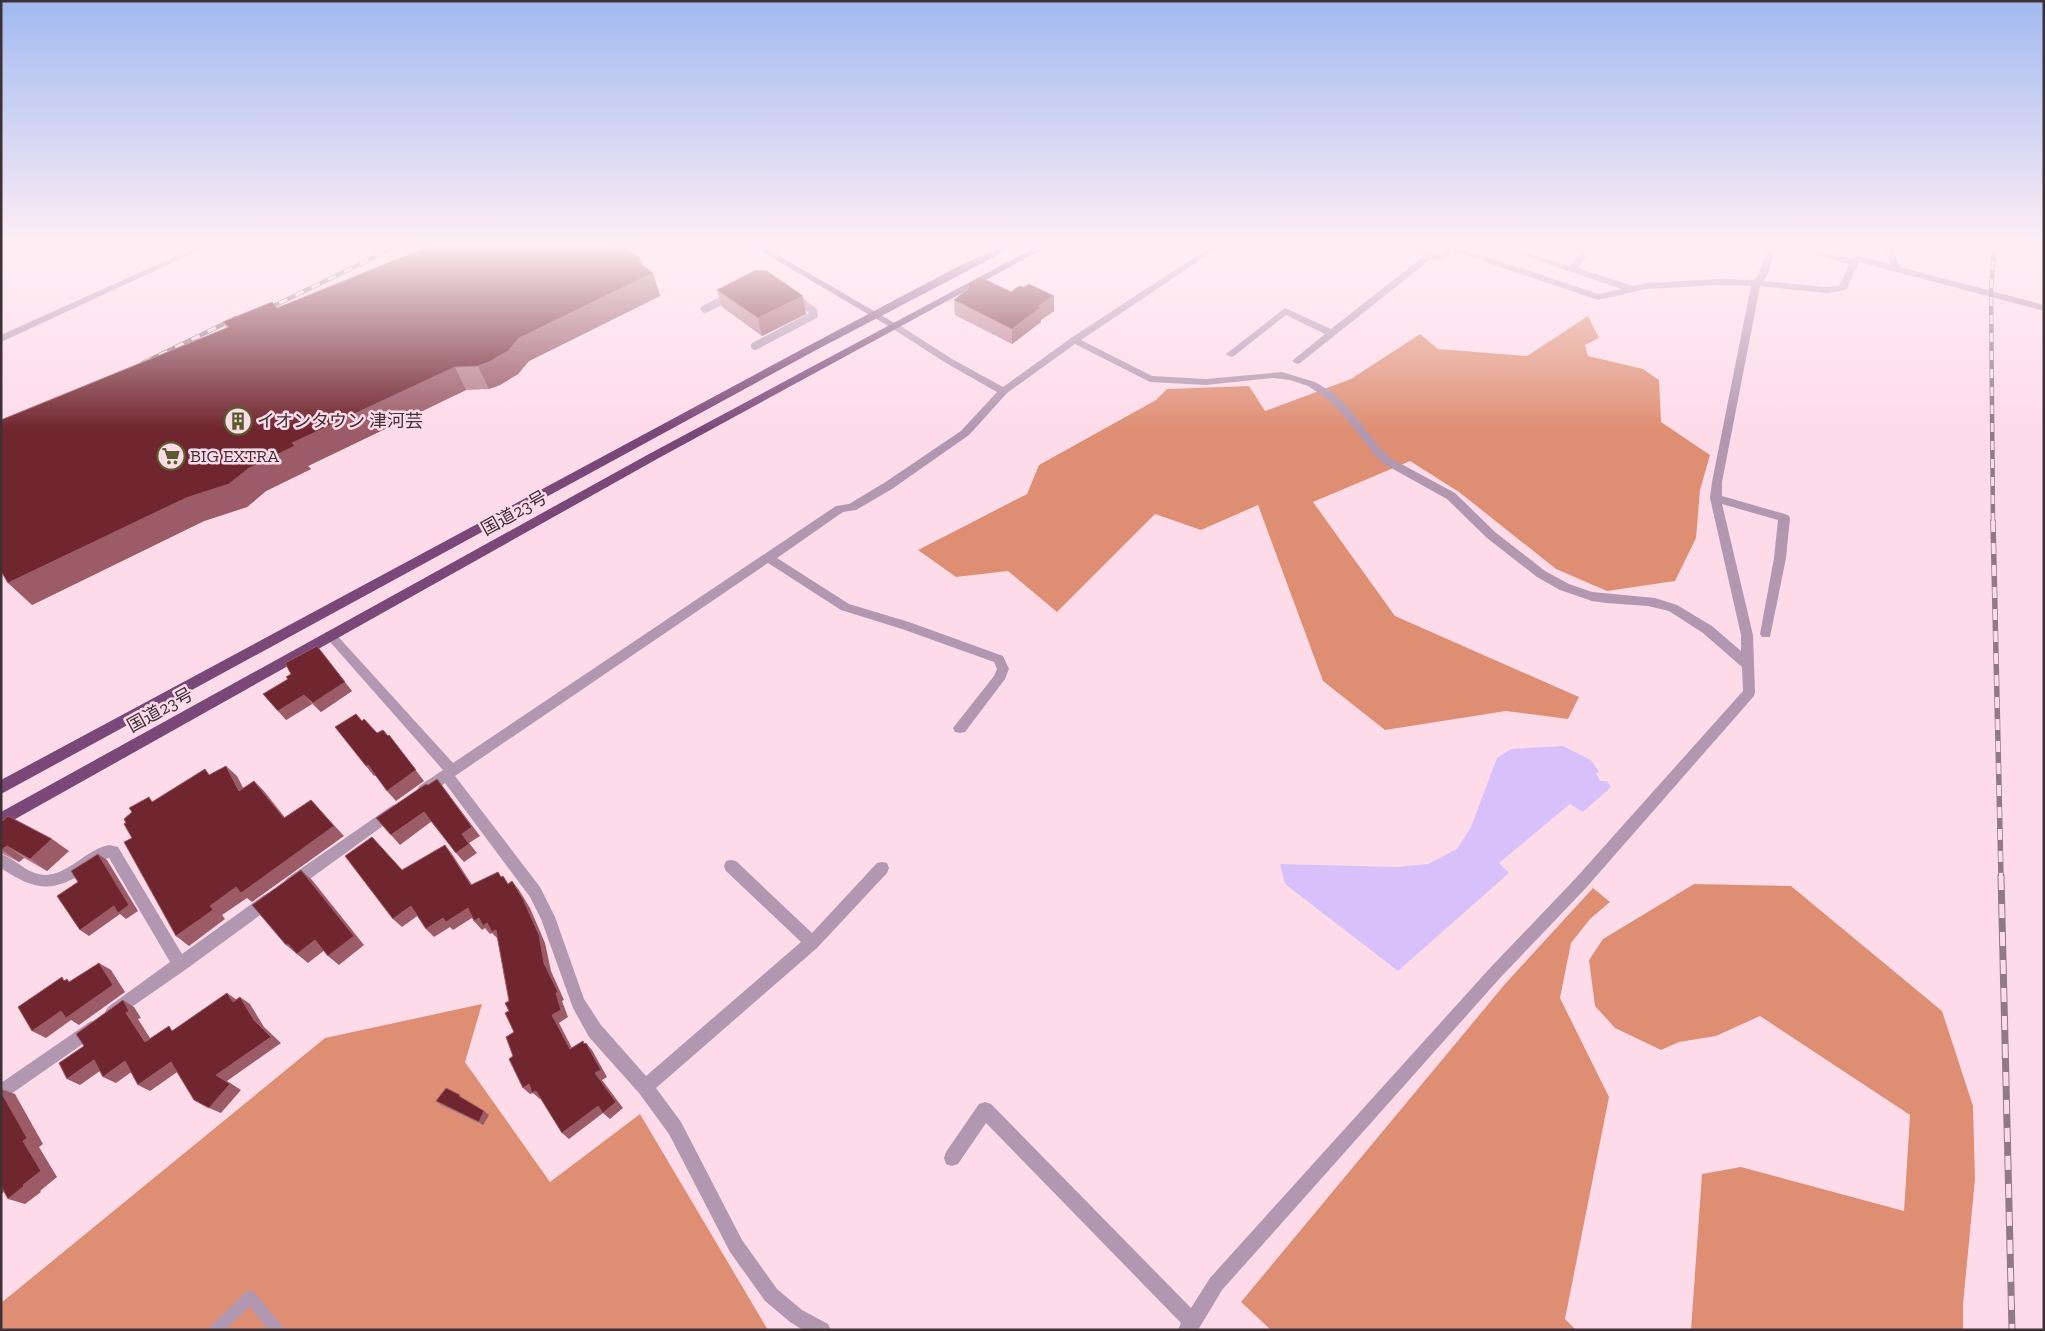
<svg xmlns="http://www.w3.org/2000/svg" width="2045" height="1331" font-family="'Zilla Slab','Noto Sans JP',serif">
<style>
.forest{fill:#de8f73}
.water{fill:#d8c1fb}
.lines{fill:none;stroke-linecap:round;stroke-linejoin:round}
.service-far1{stroke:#b197b0;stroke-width:8}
.service{stroke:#b197b0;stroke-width:13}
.minor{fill:#b197b0;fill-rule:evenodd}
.secondary{fill:#967095;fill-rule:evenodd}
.trunk{fill:#7a4878;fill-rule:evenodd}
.rail-far2-casing{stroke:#917b83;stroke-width:4.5}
.rail-far1-casing{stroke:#917b83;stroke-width:5.5}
.rail-casing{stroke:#917b83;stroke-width:7}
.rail-far2{stroke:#fedbe9;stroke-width:3;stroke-dasharray:9;stroke-linecap:butt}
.rail-far1{stroke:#fedbe9;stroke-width:4;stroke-dasharray:11;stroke-linecap:butt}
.rail{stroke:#fedbe9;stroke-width:5;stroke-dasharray:14;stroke-linecap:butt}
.wall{fill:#b7808c}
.shaded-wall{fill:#9b5c67}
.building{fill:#70262f;stroke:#9b5c67}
.labels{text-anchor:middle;stroke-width:5;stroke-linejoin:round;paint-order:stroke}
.poi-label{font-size:18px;fill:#3e3136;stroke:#fedbe9;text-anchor:start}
.street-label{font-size:18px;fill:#3e3136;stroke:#fedbe9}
</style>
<rect width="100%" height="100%" fill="#fedbe9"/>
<g class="forest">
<polygon points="1588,316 1599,338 1585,345 1588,356 1643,369 1659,380 1661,422 1710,455 1700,490 1696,538 1675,581 1607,591 1556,569 1459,492 1410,461 1313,502 1395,616 1579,697 1568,719 1506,711 1385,730 1323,681 1258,505 1201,530 1155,514 1057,612 1008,571 956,577 918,550 1027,494 1039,465 1156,400 1167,389 1249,386 1265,411 1351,379 1420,334 1438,349 1527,356"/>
<polygon points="1694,884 1791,886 1942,1011 1973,1106 1975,1179 1963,1305 1963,1330 1691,1330 1702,1174 1741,1167 1904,1211 1910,1115 1760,1016 1716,1036 1679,1042 1661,1050 1615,1028 1595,1006 1589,960 1603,939"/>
<polygon points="1593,888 1610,902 1590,919 1571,943 1560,998 1609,1097 1565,1319 1576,1330 1271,1330 1241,1302 1505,984"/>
<polygon points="482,1004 465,1062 550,1182 640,1114 768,1330 1,1330 1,1303 325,1038"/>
</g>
<polygon class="water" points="1563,746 1591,760 1599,772 1596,773 1600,781 1607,781 1611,787 1583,812 1570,804 1499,863 1509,873 1398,971 1285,884 1280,864 1397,867 1428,864 1457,849 1471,827 1497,758 1511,749"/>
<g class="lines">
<g class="service-far1">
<polyline points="705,309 733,295"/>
<polyline points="755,346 814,315 813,311 794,297"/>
</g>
<polyline class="service" points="216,1330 250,1297 277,1330"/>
<g class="minor">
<polygon points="203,244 213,244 1,342 1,335"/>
<path d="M1215 244H1224L1081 340 1152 376 1206 379 1282 372 1315 382 1332 392 1346 405 1381 449 1392 459 1455 493 1495 532 1545 571 1569 584 1592 592 1655 598 1677 605 1712 626 1741 651V635L1710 498 1712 482 1751 286 1720 285 1646 289 1598 300 1453 251 1443 261 1431 259 1300 363 1297 364 1292 361 1325 334 1286 315 1234 356 1231 357 1226 354 1285 308 1331 329 1424 256 1400 246 1399 244H1410L1439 255 1450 244H1459L1457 247 1598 294 1622 289 1488 244H1500L1570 266 1587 244H1595L1578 268 1633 286 1646 283 1720 279 1754 280 1758 275 1769 244H1777L1767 276 1763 281 1827 287 1839 286 1849 264 1783 246 1782 244H1794L1851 259 1856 255 1890 264 1887 253V244H1895V253L1900 267 2044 305V311L1859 262 1846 290 1827 293 1760 286 1722 482V496L1788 515 1790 518 1786 558 1770 637H1762L1760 634 1774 558 1778 520 1722 504 1753 635 1755 692 1754 696 1585 889 1500 978 1222 1290 1198 1330H1178L1181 1323 986 1123 958 1164 952 1166 946 1164 944 1158 946 1152 979 1104 985 1102 991 1104 1191 1308 1210 1278 1490 968 1575 879 1743 691 1742 667 1703 633 1669 611 1648 606 1606 603 1592 601 1560 590 1537 577 1487 538 1447 499 1384 464 1374 454 1339 410 1325 397 1308 386 1290 380 1273 378 1206 385 1150 382 1075 344 1007 393 969 435 892 489 856 510 843 512 777 558 849 604 909 622 1003 656 1009 669 1005 679 965 732 960 733 955 732 953 728 994 676 997 669 994 662 902 629 841 610 768 563 455 776 540 887 555 917 584 999 601 1025 646 1076 801 942 726 871 724 866 726 861 731 860 736 861 812 933 877 863 882 862 887 863 889 868 887 873 817 948 656 1088 681 1122 742 1240 777 1289 802 1310 828 1324 831 1330H803L790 1322 765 1301 730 1252 669 1134 639 1093 589 1037 573 1008 541 919 530 897 445 783C437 789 429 797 419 794L417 790 419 786 443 770 324 635 326 632H334L453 763 836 506 849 504 884 483 961 431 997 392 946 363 890 327V323H896L952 359 1003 387 1071 338Z"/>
<polygon points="1679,244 1687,244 1682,253 1679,254 1675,251"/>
<polygon points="393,805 398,807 400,811 398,815 296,889 291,891 286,889 284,884 286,879"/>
<path d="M109 845 118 847 182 954 264 895 269 893 274 895 276 900 274 905 185 970 113 1020 108 1017 105 1012 108 1007 170 962 109 858C100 859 93 866 86 871 52 894 34 890 1 868V854C13 858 23 869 35 873 63 883 83 850 109 845Z"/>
<polygon points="91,1021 97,1024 99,1029 97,1034 1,1101 1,1083"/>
</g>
<polygon class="secondary" points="749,244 759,244 898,325 896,327 890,327"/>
<g class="trunk">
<polygon points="1007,244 1019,244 818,349 1,794 1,780 810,345 957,267"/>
<polygon points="1041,244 1052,244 657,459 1,827 1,812 649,454"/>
</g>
<g class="rail-far2-casing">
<g id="rail-far2">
<polyline points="263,311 402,244"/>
<polyline points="143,363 236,318"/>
<polyline points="1993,522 1991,288 1995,244"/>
</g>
</g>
<g class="rail-far1-casing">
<polyline id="rail-far1" points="1993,521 2001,877"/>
</g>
<g class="rail-casing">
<polyline id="rail" points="2001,876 2012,1330"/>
</g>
<use href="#rail-far2" class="rail-far2"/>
<use href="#rail-far1" class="rail-far1"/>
<use href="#rail" class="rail"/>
</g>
<g class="wall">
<polygon points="783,244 800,244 793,248"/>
<polygon points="617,250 641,259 642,265 653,273 660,296 529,361 518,374 500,385 489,389 466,390 308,466 311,469 266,491 247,507 204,521 32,605 227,328 223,322 277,308"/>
<polygon points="968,289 1011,292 1054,311 1041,320 1041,322 1012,344 955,315 954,300"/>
<polygon points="717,290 806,314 762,336 722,307"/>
<polygon points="287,679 352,691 321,712 312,704 286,720"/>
<polygon points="1,822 69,851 47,871 24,858 19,862 1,853"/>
<polygon points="464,1098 464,1099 489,1115 483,1125 440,1105 436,1101"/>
</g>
<g class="shaded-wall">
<polygon points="792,244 800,244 793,248"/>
<polygon points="641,259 646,276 653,273 660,296 529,361 518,374 500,385 489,389 478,366 519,338 637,261"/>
<polygon points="803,296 806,314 762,336 758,318"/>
<polygon points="1054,296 1054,311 1041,320 1041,322 1012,344 1012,329 1038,306"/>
<polygon points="455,367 466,390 308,466 311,469 266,491 247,507 204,521 32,605 8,583 249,468 292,443"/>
<polygon points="317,646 352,691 321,712 313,703"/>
<polygon points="304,695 312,704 286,720 278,711"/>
<polygon points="389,735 424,781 396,801 387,791"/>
<polygon points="368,765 376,775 374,776 366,766"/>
<polygon points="226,766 237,776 250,801 239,791"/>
<polygon points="437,779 480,836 469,843 477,853 464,862 456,853 462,834"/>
<polygon points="254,781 264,791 294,829 284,818"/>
<polygon points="311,800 344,836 252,902 247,898 222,915 225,919 189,946 176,936 210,906"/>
<polygon points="424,812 432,821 400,845 391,835"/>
<polygon points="52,839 69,851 47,871 30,859"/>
<polygon points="445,845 452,854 478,894 471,885"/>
<polygon points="7,846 24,858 19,862 2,850"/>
<polygon points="98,854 107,860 138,911 126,919 120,914 89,936 80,930"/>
<polygon points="301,870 312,880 364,945 339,965 328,956"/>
<polygon points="512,881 519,890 530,908 545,943 551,971 564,1000 562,1001 568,1017 559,1023 576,1056 570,1049 552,1015 556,993"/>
<polygon points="411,906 420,914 402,927 393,919"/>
<polygon points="468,908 475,916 453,930 450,927 434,937 426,929 443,918"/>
<polygon points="479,918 496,930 499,940 492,933 490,934 485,928 482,930 474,921"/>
<polygon points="315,940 326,949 308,963 286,945 288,944"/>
<polygon points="99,963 111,970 125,992 79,1025 71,1020 46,1038 32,1031"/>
<polygon points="227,993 237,1000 233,1002"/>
<polygon points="240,997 250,1004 264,1027 281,1043 227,1081 241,1090 221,1113 209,1108 216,1075 254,1020"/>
<polygon points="123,1000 134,1007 141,1018 138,1019 157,1049 145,1042 126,1013"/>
<polygon points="583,1041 588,1048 586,1043 592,1050 607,1077 602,1080 623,1108 610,1119 603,1113 569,1139 562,1133 595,1073"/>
<polygon points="94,1060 107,1066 80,1085 67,1079"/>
<polygon points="125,1061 137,1068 116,1083 103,1077"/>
<polygon points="171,1062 183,1068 150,1091 138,1085"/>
<polygon points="529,1084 543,1097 540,1099 533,1093 530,1094 523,1088"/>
<polygon points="1,1089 15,1094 43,1144 39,1147 57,1177 40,1191 41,1192 25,1204 8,1199 23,1185 1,1092"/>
<polygon points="484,1111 489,1115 483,1125 479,1122"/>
<polygon points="1,1181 14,1185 1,1194"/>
</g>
<g class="building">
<polygon points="435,244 608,244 617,250 625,247 641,259 637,261 653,273 519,338 508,351 489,362 478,366 455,367 292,443 295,446 249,468 229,484 186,498 8,583 1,571 1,420 229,327 223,322 272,302 277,308"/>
<polygon points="756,270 767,271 803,296 758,318 717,290"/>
<polygon points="980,277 1011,292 1019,286 1024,287 1029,284 1054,296 1038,306 1041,307 1012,329 954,300 968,289 969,283"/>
<polygon points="317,646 345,682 313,703 304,695 278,711 263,694 288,679 286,677 291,674 285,663"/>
<polygon points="356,714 362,721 364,719 377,733 383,730 388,736 389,735 416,770 387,791 368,765 366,766 335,727"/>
<polygon points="226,766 239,791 254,781 284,818 311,800 334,826 241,893 236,887 210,906 213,910 176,936 124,842 132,838 124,824 126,823 124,819 132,812 129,808 149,797 152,802 205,769 209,775"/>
<polygon points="437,779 472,827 462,834 469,844 456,853 424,812 391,835 376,818 426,784 428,785"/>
<polygon points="8,816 52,839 30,859 7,846 1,850 1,822"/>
<polygon points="372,837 402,870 445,845 471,885 498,872 501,877 503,876 508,884 512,881 523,899 539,935 544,963 558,992 556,993 561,1010 552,1015 570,1049 583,1041 584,1044 586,1043 601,1070 595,1073 616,1102 603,1113 598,1106 562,1133 536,1091 532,1093 529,1084 523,1088 509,1059 513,1056 506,1037 514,1032 505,1013 509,1011 505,1003 509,1001 496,930 492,932 487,923 483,926 479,918 474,921 468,908 446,922 443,918 426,929 411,906 393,919 345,856"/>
<polygon points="98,854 129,905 118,913 114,906 80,930 57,896 78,882 71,871"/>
<polygon points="301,870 354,936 328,956 315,940 297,954 288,944 286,945 252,905"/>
<polygon points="99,963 113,985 66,1018 61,1011 32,1031 18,1007 62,977 64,981 67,979 69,982"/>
<polygon points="227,993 233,1002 240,997 254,1020 271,1037 216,1075 230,1084 209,1108 194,1100 171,1062 138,1085 125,1061 103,1077 94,1060 67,1079 59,1063 84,1046 76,1034 123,1000 129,1011 126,1013 145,1042 169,1026 172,1031"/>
<polygon points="446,1088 460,1095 459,1096 484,1111 479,1122 436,1101"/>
<polygon points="1,1092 27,1138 23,1141 41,1171 23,1185 24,1186 8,1199 1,1186"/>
</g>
<linearGradient id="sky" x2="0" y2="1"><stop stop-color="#a1b9f0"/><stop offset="0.57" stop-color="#ffeff5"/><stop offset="1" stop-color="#ffeff5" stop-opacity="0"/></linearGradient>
<rect width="2045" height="430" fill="url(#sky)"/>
<defs>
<g id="building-ring" transform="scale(1.4375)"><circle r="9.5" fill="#fedbe9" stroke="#585d2b" stroke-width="1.5"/><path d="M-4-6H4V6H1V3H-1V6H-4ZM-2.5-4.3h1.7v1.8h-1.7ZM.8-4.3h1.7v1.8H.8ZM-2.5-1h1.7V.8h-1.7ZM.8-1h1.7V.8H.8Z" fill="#585d2b"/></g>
<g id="supermarket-ring" transform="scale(1.4375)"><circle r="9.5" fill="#fedbe9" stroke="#585d2b" stroke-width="1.5"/><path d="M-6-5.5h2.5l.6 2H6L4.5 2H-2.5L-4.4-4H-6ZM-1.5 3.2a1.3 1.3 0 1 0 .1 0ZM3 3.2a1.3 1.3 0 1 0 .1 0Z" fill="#585d2b"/></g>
</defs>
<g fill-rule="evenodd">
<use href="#building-ring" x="238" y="421"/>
<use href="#supermarket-ring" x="171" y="456"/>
</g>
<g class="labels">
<g class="poi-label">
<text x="257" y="427">イオンタウン 津河芸</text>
<text x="190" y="462">BIG EXTRA</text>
</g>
<g class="street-label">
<text transform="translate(514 513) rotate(-29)" y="6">国道23号</text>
<text transform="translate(160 710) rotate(-29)" y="6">国道23号</text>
</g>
</g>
<rect width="2045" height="1331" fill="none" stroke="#3e3136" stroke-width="5"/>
</svg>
